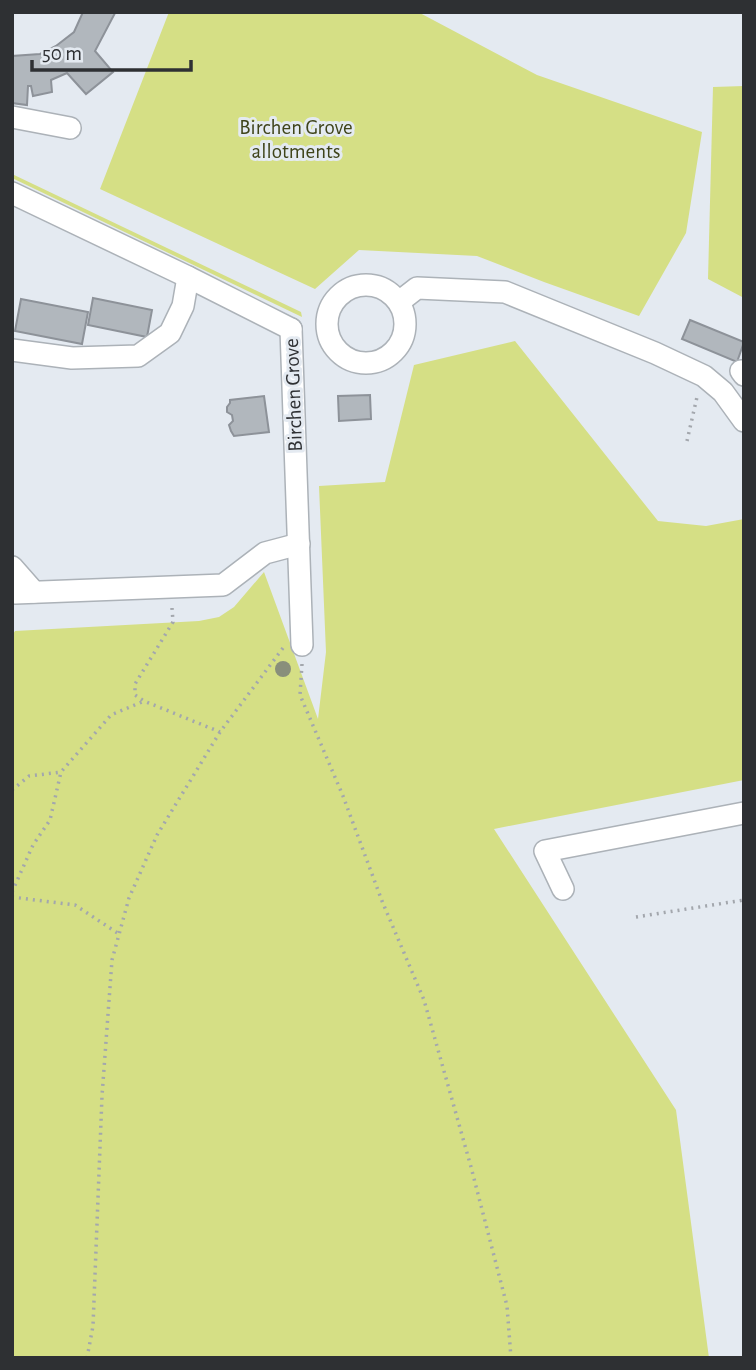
<svg xmlns="http://www.w3.org/2000/svg" width="756" height="1370" font-family="'Alegreya Sans',sans-serif">
<style>
.green{fill:#d5df85}
.building{fill:#b1b7bd;stroke:#8d9299;stroke-width:2}
.lines{fill:none;stroke-linecap:round;stroke-linejoin:round}
.minor-casing{stroke:#acb2b8;stroke-width:24}
.path{stroke:#a3a7ad;stroke-width:3.5;stroke-dasharray:2 5;stroke-linecap:butt}
.minor{stroke:#fff;stroke-width:21}
.tree{fill:#898f7b}
.labels{text-anchor:middle;stroke-width:6;stroke-linejoin:round;paint-order:stroke}
.park-label{font-size:21px;fill:#3f441a;stroke:#e4eaf1}
.street-label{font-size:21px;fill:#2e3033;stroke:#e4eaf1}
</style>
<rect width="100%" height="100%" fill="#e4eaf1"/>
<g class="green">
<polygon points="169,12 418,12 537,75 702,132 686,233 639,316 544,282 477,256 359,250 315,289 100,189"/>
<polygon points="744,86 744,298 708,279 713,87"/>
<polygon points="12,174 301,312 302,317 12,178"/>
<polygon points="515,341 658,521 706,526 744,519 744,780 494,829 676,1110 709,1358 12,1358 12,636 15,631 199,621 219,617 234,607 264,572 318,719 326,652 319,486 385,482 414,365"/>
</g>
<g class="building">
<polygon points="83,12 117,12 115,13 95,51 113,72 86,94 67,73 51,80 52,92 33,96 31,86 28,86 27,105 12,103 12,56 40,54 56,46 74,32"/>
<polygon points="93,298 152,310 147,337 88,325"/>
<polygon points="21,299 88,312 82,344 15,331"/>
<polygon points="690,320 744,342 737,362 682,339"/>
<polygon points="370,395 371,419 339,421 338,396"/>
<polygon points="264,396 269,432 234,436 231,431 229,425 233,421 232,415 227,412 227,407 230,403 230,400"/>
</g>
<g class="lines">
<g class="minor-casing">
<g id="minor">
<polyline points="12,117 70,128"/>
<polyline points="12,193 188,277 291,329"/>
<circle cx="366" cy="324" r="39"/>
<polyline points="399,302 417,288 505,292 655,353 704,376 723,392 744,421"/>
<polyline points="291,329 302,645"/>
<polyline points="12,350 72,358 138,356 170,333 183,306 188,277"/>
<polyline points="741,371 744,375"/>
<polyline points="12,567 34,592"/>
<polyline points="15,593 223,585 265,553 299,544"/>
<polyline points="563,889 545,851 744,813"/>
</g>
</g>
<g class="path">
<polyline points="687,441 697,397"/>
<polyline points="172,608 173,622 135,684 135,695 144,701 220,732"/>
<polyline points="302,664 300,695 343,796 382,901 424,1000 471,1167 507,1306 511,1358"/>
<polyline points="12,790 29,776 61,772"/>
<polyline points="12,892 33,845 50,820 61,772 111,715 144,701"/>
<polyline points="12,897 75,905 119,934"/>
<polyline points="636,917 744,900"/>
<polyline points="87,1358 93,1326 102,1096 112,960 129,898 157,835 220,732 283,648"/>
</g>
<use href="#minor" class="minor"/>
</g>
<circle class="tree" cx="283" cy="669" r="8"/>
<g class="labels">
<g class="park-label">
<text x="296" y="134">Birchen Grove<tspan x="296" dy="24">allotments</tspan></text>
</g>
<g class="street-label">
<text transform="translate(293 395) rotate(-92)" y="7">Birchen Grove</text>
</g>
</g>
<rect width="756" height="1370" fill="none" stroke="#2e3033" stroke-width="28"/>
<path d="M32 60v10h159v-10" fill="none" stroke="#2e3033" stroke-width="3.5"/>
<text x="42" y="60" font-size="21" fill="#2e3033" stroke="#e4eaf1" stroke-width="5" paint-order="stroke">50 m</text>
</svg>
